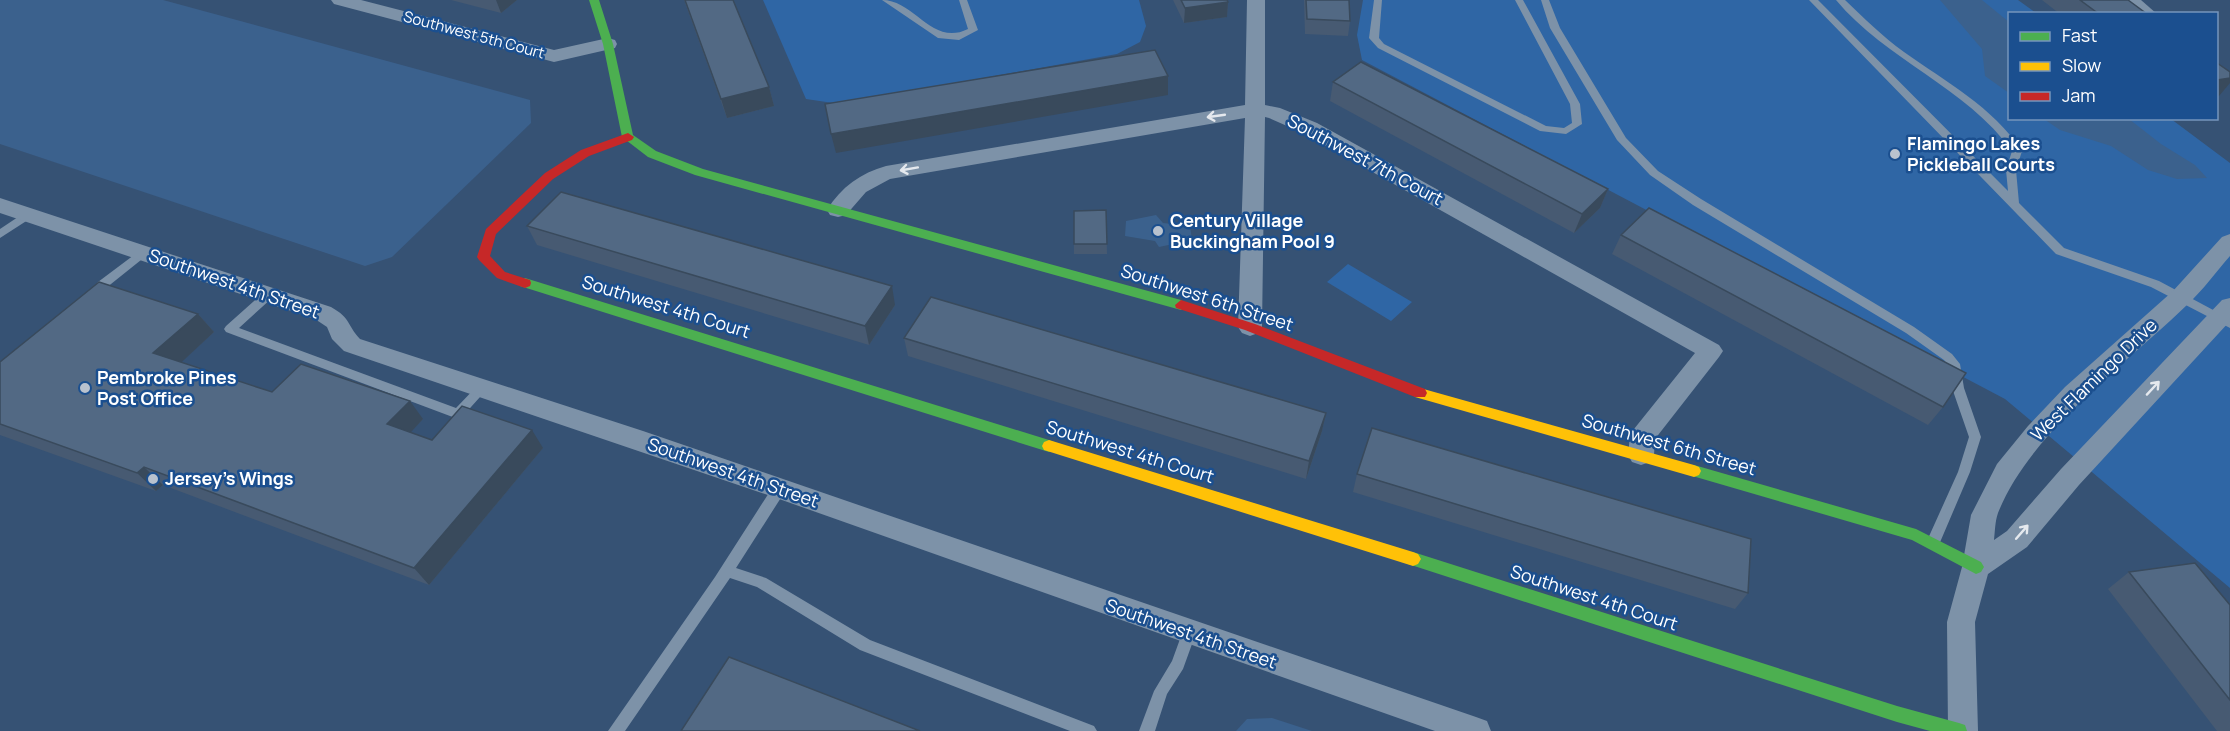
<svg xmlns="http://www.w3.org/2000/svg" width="2230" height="731" font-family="Manrope,sans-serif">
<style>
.green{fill:#2f66a5}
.water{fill:#3b618d}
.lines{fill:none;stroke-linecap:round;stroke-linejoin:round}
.lane{fill:#7d92a8;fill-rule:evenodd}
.street{fill:#7d92a8;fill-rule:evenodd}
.fast{fill:#4caf50;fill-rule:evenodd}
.slow{fill:#ffc107;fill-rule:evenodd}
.jam{fill:#c62828;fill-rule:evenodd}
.wall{fill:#475a72}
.shaded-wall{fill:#394a5c}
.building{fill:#526984;stroke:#394a5c;stroke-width:1.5}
.oneway{stroke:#e5e9ee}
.poi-dot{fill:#b9c2ce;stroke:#1b4f8f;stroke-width:2}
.labels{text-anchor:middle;stroke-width:5;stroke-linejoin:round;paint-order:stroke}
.far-street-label{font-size:15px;fill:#fff;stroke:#1b4f8f}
.poi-label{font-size:18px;font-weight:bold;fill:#fff;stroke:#1b4f8f;text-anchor:start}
.street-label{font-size:18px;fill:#fff;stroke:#1b4f8f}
</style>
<rect width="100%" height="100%" fill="#365274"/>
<g class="green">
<polygon points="763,0 1139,0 1146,26 1140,42 1117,54 840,104 806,99"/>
<polygon points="1363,0 2018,0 2036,13 2010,14 2010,118 2171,119 2230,163 2230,588 2005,399 1362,60 1357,35"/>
<polygon points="1348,264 1412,302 1391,321 1327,282"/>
</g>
<g class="water">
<polygon points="0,0 163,0 530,100 531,123 392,257 365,266 0,144"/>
<polygon points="1940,0 1982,0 2009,22 2009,93 1985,76 1982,49"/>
<polygon points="2044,119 2129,119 2161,144 2195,165 2207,178 2177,179 2148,170 2111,146 2060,130"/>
<polygon points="1156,215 1163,223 1190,226 1192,240 1159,247 1155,241 1125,236 1126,221"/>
<polygon points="1272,718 1312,731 1236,731 1247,719"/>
</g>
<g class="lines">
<g class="lane">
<path d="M882 0C915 0 932 47 968 29L959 0H967L978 30 959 40 938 38Z"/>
<polygon points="1374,0 1382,0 1379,38 1384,44 1546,126 1564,128 1572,123 1570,104 1515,0 1523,0 1580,104 1582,124 1566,134 1540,131 1378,48 1369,38"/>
<polygon points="1541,0 1549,0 1560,28 1626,138 1658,171 1701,199 1914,327 1952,354 1960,364 1964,388 1981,437 1970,472 1938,547 1933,549 1928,547 1926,543 1958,472 1969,437 1952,388 1950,368 1944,360 1906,333 1693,205 1650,175 1617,140 1550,28"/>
<path d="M1809 0H1818L2008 191 2006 170 2012 151C1966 87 1886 60 1836 0H1845C1864 18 1882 36 1904 52 1946 82 1992 106 2022 151L2016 170 2019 203 2064 248 2159 281 2230 319V328L2151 287 2056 254Z"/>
<polygon points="27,211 31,212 32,215 31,218 0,238 0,229"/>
<polygon points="142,249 146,250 148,253 146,256 106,288 98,288 96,285 98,282"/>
<polygon points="268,291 272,292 274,295 272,298 239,328 456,408 479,384 487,384 489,387 462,417 458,419 226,332 224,329 226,326 264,292"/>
<polygon points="779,484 784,485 786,489 784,493 736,568 766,578 870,640 1094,726 1097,731 1070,731 860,650 757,587 730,578 625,731 608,731 715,577 774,485"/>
<polygon points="1189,627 1194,628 1196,633 1183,669 1167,694 1155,731 1139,731 1154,691 1172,661 1184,628"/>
</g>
<g class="street">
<polygon points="331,0 361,0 554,50 608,38 615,40 617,44 615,48 554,62 334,4"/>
<path d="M1247 0H1265V105L1280 108 1317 123 1719 345 1723 351 1719 357 1655 439 1654 455 1650 462 1641 465 1632 462 1628 455 1630 436 1634 429 1695 353 1303 133 1269 118 1265 117 1262 327 1258 333 1250 336 1242 333 1238 327 1245 118 890 179 866 192 846 215 838 217 830 215 827 210C841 187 861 173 886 166L1245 105Z"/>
<polygon points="2120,0 2141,0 2157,14 2136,14"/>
<path d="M0 198 331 307C352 319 346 324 360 339L643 431 1476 717 1487 721 1491 731H1435L765 494 344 351 332 339 327 327 315 319 0 213Z"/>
<path d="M2230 234V256C2216 272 2203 290 2188 304 2126 364 2030 432 1998 513 1995 521 1995 532 1994 540L2007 531 2061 469 2222 300 2230 298V321L2079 485 2027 547 1988 574 1975 622 1978 731H1948L1947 622 1962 567 1971 515 1997 464 2028 426 2065 387 2173 291 2222 237Z"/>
</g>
<g class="fast">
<polygon points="589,0 599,0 613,44 633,135 656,151 703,169 1181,300 1187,305 1181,310 695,175 648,157 622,137 603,44"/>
<polygon points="525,278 1049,440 1054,442 1056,446 1054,450 1049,452 520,286 519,283 520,280"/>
<polygon points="1694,465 1916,529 1981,562 1984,567 1981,572 1976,574 1912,540 1689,475 1687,471 1689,467"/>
<polygon points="1413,552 1897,706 1959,723 1965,725 1967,731 1930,731 1897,722 1408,564 1405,559 1408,554"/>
</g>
<g class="slow">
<polygon points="1420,388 1694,465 1699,467 1701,471 1699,475 1694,477 1415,397 1413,393 1415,389"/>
<polygon points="1049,440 1413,552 1418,554 1421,559 1418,564 1413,566 1044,450 1042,446 1044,442"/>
</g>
<g class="jam">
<polygon points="628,133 634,137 632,140 589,156 553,179 496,234 490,256 505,272 530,280 531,283 530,286 525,288 497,278 479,260 477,257 486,229 545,173 581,150"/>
<polygon points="1181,300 1255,324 1425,389 1427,393 1425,397 1415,397 1245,330 1176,308 1175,305"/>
</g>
</g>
<g class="wall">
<polygon points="451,0 517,0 501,13"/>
<polygon points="684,0 733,0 769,87 774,106 727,118"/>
<polygon points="1173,0 1227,0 1228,2 1227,17 1184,23"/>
<polygon points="1304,0 1349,0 1350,21 1348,36 1305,34"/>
<polygon points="2042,0 2128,0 2147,14 2060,14"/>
<polygon points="1333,82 1608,189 1600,208 1574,233 1330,101"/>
<polygon points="1106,210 1107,254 1074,254 1074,244"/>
<polygon points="527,226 895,305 869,345 537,245"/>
<polygon points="1621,235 1943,407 1928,425 1612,254"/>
<polygon points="198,314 214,332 181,362 272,392 423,419 410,432 432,440 543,448 429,585 163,485 156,491 0,435 0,362"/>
<polygon points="904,338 1326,413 1322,431 1306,479 908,356"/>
<polygon points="1357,474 1748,593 1735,609 1353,492"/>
<polygon points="2129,572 2230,605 2230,731 2217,731 2108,589"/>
</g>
<g class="shaded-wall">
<polygon points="496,0 517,0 501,13"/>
<polygon points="1228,2 1227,17 1184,23 1185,8"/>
<polygon points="1168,76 1168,95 836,153 831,134"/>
<polygon points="2230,78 2230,83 2219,96 2217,96 2217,80"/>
<polygon points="769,87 774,106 727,118 721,99"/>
<polygon points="1608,189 1600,208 1574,233 1582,214"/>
<polygon points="892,286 895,305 869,345 865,326"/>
<polygon points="198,314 214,332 171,372 153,353"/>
<polygon points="410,401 423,419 401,443 387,424"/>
<polygon points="1326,413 1322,431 1306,479 1309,461"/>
<polygon points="532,430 543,448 429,585 414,568"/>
<polygon points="144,467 163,485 156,491 137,473"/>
</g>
<g class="building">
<polygon points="685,0 733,0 769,87 721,99"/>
<polygon points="1181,0 1227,0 1228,2 1185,8"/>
<polygon points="1306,0 1349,0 1350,21 1307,19"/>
<polygon points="2080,0 2128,0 2147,14 2099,14"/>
<polygon points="1155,50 1168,76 831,134 825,104"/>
<polygon points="1361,62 1608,189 1582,214 1333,82"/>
<polygon points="2217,63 2230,72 2230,78 2217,80"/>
<polygon points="561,192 892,286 865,326 527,226"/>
<polygon points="1649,208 1966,373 1943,407 1621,235"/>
<polygon points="1106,210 1107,244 1074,244 1074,211"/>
<polygon points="99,282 198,314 153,353 272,392 301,364 410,401 387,424 432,440 462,406 532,430 414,568 144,467 137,473 0,424 0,362"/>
<polygon points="931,297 1326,413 1309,461 904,338"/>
<polygon points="1372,428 1751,539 1748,593 1357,474"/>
<polygon points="2195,563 2230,605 2230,700 2129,572"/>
<polygon points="729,657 920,731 681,731"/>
</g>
<defs><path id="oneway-shaft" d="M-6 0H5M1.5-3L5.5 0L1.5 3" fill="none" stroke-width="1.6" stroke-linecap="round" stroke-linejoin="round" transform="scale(1.5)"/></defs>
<g class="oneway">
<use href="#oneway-shaft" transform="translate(1216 116) rotate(172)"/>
<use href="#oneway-shaft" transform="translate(909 169) rotate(170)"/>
<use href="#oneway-shaft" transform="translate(2153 388) rotate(-47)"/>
<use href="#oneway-shaft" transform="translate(2022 532) rotate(-49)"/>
</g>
<g class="poi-dot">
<circle cx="1895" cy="154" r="6"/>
<circle cx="1158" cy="231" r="6"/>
<circle cx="85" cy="388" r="6"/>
<circle cx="153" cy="479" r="6"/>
</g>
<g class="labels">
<g class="far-street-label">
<text transform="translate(474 35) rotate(15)" y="5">Southwest 5th Court</text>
</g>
<g class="poi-label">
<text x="1907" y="150">Flamingo Lakes<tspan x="1907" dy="21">Pickleball Courts</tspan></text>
<text x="1170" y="227">Century Village<tspan x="1170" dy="21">Buckingham Pool 9</tspan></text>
<text x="97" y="384">Pembroke Pines<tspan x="97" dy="21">Post Office</tspan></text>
<text x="165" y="485">Jersey's Wings</text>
</g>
<g class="street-label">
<text transform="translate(1365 160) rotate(28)" y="6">Southwest 7th Court</text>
<text transform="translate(234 284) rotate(19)" y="6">Southwest 4th Street</text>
<text transform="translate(1207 298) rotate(18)" y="6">Southwest 6th Street</text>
<text transform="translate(666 307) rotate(17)" y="6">Southwest 4th Court</text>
<text transform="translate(2094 380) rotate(-44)" y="6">West Flamingo Drive</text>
<text transform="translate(1669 445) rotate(16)" y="6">Southwest 6th Street</text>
<text transform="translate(1130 452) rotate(17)" y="6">Southwest 4th Court</text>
<text transform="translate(733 473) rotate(19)" y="6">Southwest 4th Street</text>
<text transform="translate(1594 598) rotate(18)" y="6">Southwest 4th Court</text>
<text transform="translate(1191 634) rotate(19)" y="6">Southwest 4th Street</text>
</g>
</g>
<rect x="2008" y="12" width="210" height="108" fill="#1b4f8f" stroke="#7695bc" stroke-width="1.5"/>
<rect x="2020" y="32" width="30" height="9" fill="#4caf50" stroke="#7695bc" stroke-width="1.5"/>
<text x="2062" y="42" font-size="18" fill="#ffffff">Fast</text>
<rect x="2020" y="62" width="30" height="9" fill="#ffc107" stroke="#7695bc" stroke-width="1.5"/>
<text x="2062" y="72" font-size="18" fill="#ffffff">Slow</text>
<rect x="2020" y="92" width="30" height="9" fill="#c62828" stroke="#7695bc" stroke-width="1.5"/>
<text x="2062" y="102" font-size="18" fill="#ffffff">Jam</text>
</svg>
